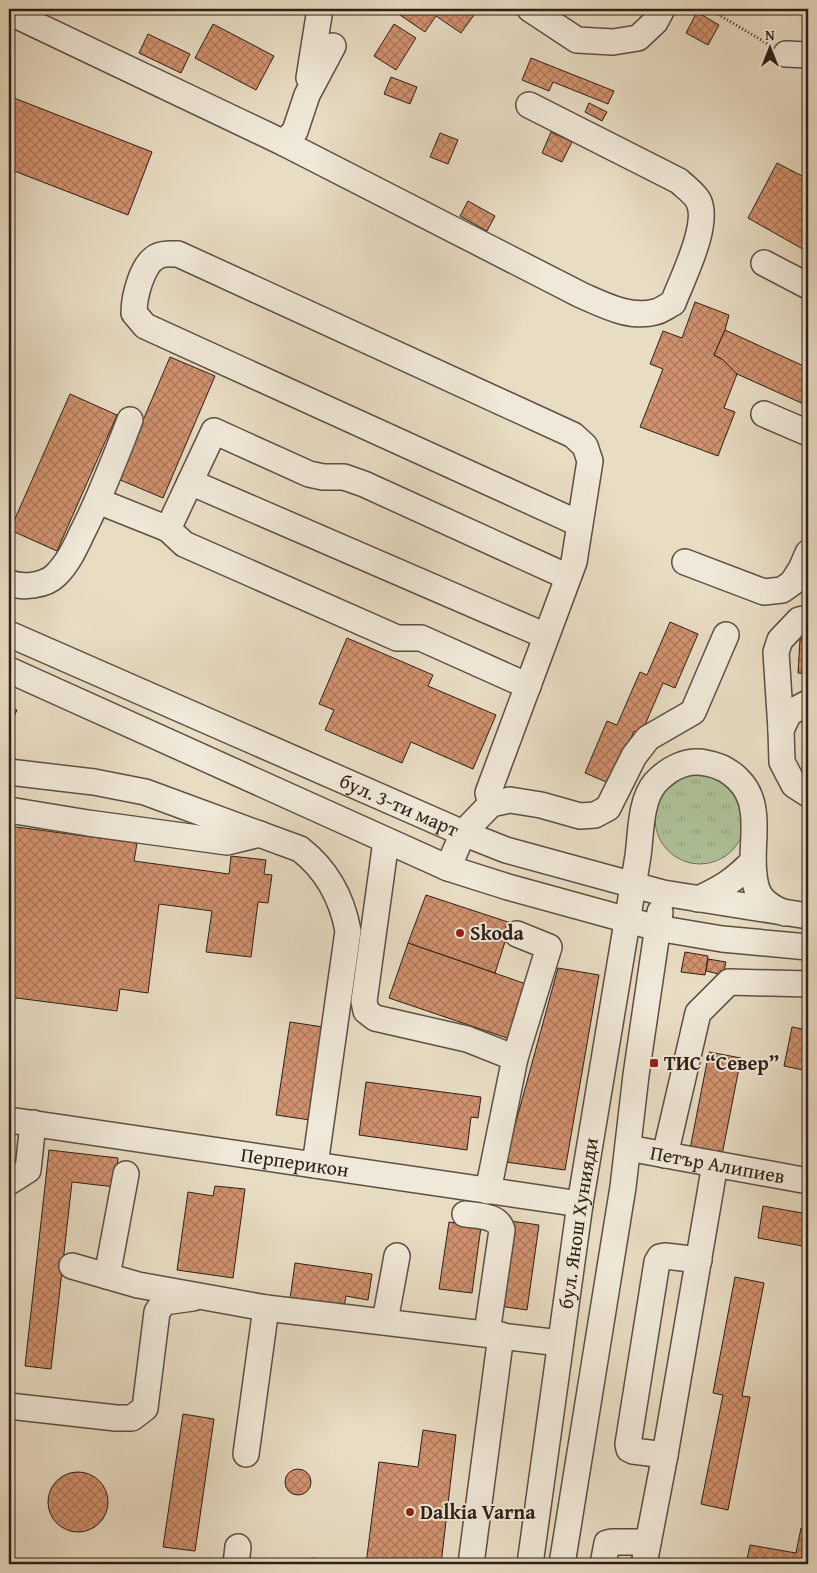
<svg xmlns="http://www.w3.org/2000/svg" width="817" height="1573" font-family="'Gentium Book Plus',serif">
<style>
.grass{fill:url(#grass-tufts);stroke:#6e7158}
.building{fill:url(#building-cross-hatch);stroke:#2d2018}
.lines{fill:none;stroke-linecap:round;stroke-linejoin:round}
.minor-casing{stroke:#5c4f43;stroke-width:28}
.path{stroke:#2d2018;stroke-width:3;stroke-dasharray:1 2.5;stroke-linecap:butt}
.minor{stroke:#f0e8d8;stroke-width:25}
.poi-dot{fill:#8f2418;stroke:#f0e8d8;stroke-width:2}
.labels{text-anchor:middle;stroke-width:4;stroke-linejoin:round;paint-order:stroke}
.street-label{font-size:20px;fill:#2d2018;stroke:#f0e8d8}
.poi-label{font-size:20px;font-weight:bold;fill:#2d2018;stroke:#f0e8d8;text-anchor:start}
</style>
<defs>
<pattern id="grass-tufts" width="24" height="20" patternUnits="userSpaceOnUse" patternTransform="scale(1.25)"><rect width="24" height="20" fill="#afc299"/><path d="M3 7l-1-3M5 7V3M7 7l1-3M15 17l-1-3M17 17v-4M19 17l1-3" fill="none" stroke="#97a683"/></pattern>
<pattern id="building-cross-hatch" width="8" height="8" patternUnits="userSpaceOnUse" patternTransform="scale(1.25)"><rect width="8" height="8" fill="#d2926f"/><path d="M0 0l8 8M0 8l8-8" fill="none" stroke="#ab775a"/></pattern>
</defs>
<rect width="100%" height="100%" fill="#e8dcc3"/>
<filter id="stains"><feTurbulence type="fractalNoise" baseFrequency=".004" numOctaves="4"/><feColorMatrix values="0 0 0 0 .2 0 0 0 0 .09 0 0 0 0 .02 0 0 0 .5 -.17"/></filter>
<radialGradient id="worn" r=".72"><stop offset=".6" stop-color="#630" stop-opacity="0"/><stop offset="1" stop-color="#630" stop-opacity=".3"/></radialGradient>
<circle class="grass" cx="700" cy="819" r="45"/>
<g class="building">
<polygon points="391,9 465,9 474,15 461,33 436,16 425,32"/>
<polygon points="697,12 719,25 708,45 686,33"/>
<polygon points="213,24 274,56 256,90 195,58"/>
<polygon points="394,24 416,38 396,70 374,56"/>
<polygon points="148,34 190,54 181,73 139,53"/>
<polygon points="531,58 614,91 608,104 553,82 549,91 522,80"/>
<polygon points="391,77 417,87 410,104 384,94"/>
<polygon points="9,96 152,152 128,215 9,169"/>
<polygon points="589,103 607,112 602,121 585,112"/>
<polygon points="551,132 572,142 562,162 542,153"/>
<polygon points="440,133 458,140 448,164 430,157"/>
<polygon points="777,163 808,179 808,252 748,218"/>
<polygon points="468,201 495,216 487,231 460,216"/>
<polygon points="695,302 729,315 725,330 714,355 722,359 737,374 724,408 735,412 718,456 640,427 663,369 650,364 663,331 682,338"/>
<polygon points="725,330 808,368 808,406 737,374 722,359 714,355"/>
<polygon points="170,357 215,376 163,498 118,479"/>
<polygon points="70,394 117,415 57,551 10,530"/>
<polygon points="670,622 698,634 675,688 663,683 641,734 634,731 611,784 585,773 607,721 617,725 640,672 647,675"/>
<polygon points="347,638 433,675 428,686 496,715 473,769 411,742 402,763 325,730 334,710 319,704"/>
<polygon points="800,639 808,639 808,674 798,673"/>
<polygon points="9,707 17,710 9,727"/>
<rect x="803" y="725" width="5" height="54"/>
<polygon points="9,826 137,843 134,861 229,874 231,856 266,860 264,874 272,875 268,903 258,902 251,957 206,952 212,911 159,904 148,993 120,989 117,1011 9,997"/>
<polygon points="426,895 511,923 495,973 408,943"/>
<polygon points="408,943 529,985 510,1039 389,998"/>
<polygon points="685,952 708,956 705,975 681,972"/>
<polygon points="708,959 726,962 723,975 706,971"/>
<polygon points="558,968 599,975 565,1170 505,1162"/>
<polygon points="290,1022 323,1027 310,1120 276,1115"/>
<polygon points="792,1027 808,1030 808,1071 784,1066"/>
<polygon points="709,1052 741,1058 721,1160 689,1154"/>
<polygon points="366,1082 481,1097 478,1118 471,1117 467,1150 359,1135"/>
<polygon points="49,1150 118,1158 115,1187 72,1182 51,1369 25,1366"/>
<polygon points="215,1186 245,1189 233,1278 177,1270 188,1192 213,1196"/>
<polygon points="763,1206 808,1214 808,1247 758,1238"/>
<polygon points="511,1221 539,1225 527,1310 499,1306"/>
<polygon points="449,1222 481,1227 472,1293 439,1289"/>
<polygon points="295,1263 372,1274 368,1300 346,1296 344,1307 290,1299"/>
<polygon points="735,1277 764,1283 742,1396 750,1397 728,1510 701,1504 723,1395 713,1393"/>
<polygon points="183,1414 214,1419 195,1551 163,1547"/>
<polygon points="423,1430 456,1435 441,1564 311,1564 312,1558 366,1564 379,1462 418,1467"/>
<circle cx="298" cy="1482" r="13"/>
<circle cx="78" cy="1502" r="30"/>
<polygon points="801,1528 808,1530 808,1564 746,1564 750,1545 796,1553"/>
</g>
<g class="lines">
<g class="minor-casing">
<g id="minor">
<polyline points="530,9 577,40 613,42 638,38 655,22 662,9"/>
<path d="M9 12 284 143 581 295C604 305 630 319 655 312 661 311 667 306 673 303 682 279 711 223 698 200 694 193 685 187 679 181L529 105"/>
<polyline points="786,54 808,55"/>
<polyline points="309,78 320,9"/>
<polyline points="284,143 295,131 307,95 333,46"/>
<polyline points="764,263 808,286"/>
<polyline points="764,414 808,433"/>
<polyline points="190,482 546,636"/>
<polyline points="98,501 168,529"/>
<polyline points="685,562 764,592 782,590 792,583 801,569 808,553"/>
<path d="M9 583C23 588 45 586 56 575 68 563 75 548 82 533 101 496 115 458 130 420"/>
<path id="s1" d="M9 634 463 833 506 850 663 893 808 916"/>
<polyline points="9,670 448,868 508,887 657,928 722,939 808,947"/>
<polyline points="528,686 421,638 397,638 184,544 168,529 214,431 309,474 323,477 344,477 364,484 568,577"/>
<polyline points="808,703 789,713 781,730 782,762 794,785 808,794"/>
<polyline points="781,730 776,652 780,640 799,620 808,618"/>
<path d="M9 772 94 782 145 792 300 849C327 870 342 898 348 931L315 1165"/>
<path d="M491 804 488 793 574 562 590 461 585 446 573 435 178 254C171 254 164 253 158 256 142 263 134 297 134 313L145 326 580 524"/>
<polyline points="9,810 88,823 227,842 260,834"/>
<polyline points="386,841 364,1001 366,1011 375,1018 467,1039 515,1058"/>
<polyline points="448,868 463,833 491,804 510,800 541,805 580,816 595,815 608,808 634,756 648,738 693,712 726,635"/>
<path d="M698 899C722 888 735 880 753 861"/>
<path id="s2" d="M9 1120 580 1204"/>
<path id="s3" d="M628 1148 808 1181"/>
<polyline points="665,1155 698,1013 729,982 808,984"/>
<polyline points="9,1182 28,1170 33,1123"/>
<polyline points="488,1191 515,1058 549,947 517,934"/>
<path d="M465 1214C478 1216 498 1215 502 1230L487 1333"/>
<polyline points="72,1266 138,1285 266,1308 560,1343"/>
<polyline points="107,1276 126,1174"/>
<polyline points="385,1321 397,1256"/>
<polyline points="9,1406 116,1418 132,1418 145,1408 157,1312 164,1302 193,1298"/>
<polyline points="246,1454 266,1308"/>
<polyline points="665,1455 633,1451 629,1449 628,1444 657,1262 660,1257 665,1256 699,1260"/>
<polyline points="236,1564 238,1547"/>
<polyline points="471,1564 501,1335"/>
<path id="s4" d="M530 1564 580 1204 638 856C641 834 640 801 655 783 668 769 686 759 706 763 730 767 750 785 753 810 757 835 749 861 756 886 759 900 772 908 785 913"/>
<polyline points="562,1564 623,1187 636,1075 660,912"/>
<polyline points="603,1564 607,1543 612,1542 648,1542"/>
<polyline points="644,1564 665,1455 715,1164"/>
</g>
</g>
<polyline class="path" points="709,9 768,44"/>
<use href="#minor" class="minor"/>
</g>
<g class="poi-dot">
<circle cx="460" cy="933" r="5"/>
<rect x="649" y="1058" width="10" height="10" rx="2.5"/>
<circle cx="410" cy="1512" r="5"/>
</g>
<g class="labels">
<g class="street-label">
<text dy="7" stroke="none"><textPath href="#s1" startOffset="426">бул. 3-ти март</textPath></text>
<text dy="7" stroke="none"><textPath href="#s2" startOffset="289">Перперикон</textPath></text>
<text dy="7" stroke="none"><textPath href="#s3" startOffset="91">Петър Алипиев</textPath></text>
<text dy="7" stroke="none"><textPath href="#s4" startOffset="344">бул. Янош Хунияди</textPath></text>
</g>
<g class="poi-label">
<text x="470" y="940">Skoda</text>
<text x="664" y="1070">ТИС “Север”</text>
<text x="420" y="1519">Dalkia Varna</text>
</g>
</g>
<rect width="817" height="1573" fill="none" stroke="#e8dcc3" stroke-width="30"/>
<rect x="10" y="10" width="797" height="1553" fill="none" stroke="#2d2018" stroke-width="2.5"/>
<rect x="15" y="15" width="787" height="1543" fill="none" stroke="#2d2018"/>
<g transform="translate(770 48)" stroke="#f0e8d8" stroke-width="4" paint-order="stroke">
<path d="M0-4L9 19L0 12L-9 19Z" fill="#2d2018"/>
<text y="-8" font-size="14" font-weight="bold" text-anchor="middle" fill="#2d2018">N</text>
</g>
<rect width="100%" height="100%" filter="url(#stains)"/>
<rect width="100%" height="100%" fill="url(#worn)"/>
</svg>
